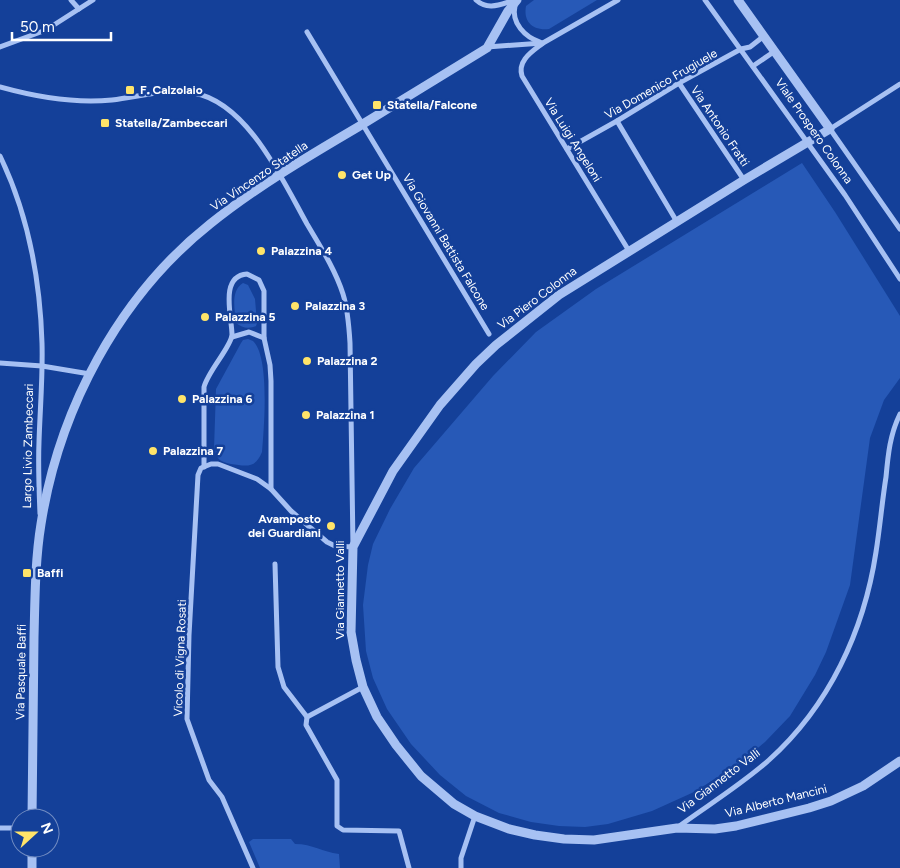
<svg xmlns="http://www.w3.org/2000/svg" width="900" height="868" font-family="Figtree,sans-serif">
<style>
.green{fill:#2759b7}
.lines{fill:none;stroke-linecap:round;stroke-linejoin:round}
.minor{stroke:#a7c1f3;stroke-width:5}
.tertiary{stroke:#a7c1f3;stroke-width:9}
.poi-dot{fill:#ffe469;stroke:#144099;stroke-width:2}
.labels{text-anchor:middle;stroke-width:5;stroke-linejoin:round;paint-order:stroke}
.street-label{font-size:12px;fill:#fff;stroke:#144099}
.poi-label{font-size:12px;font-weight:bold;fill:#fff;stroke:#144099;text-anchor:start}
</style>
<rect width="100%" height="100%" fill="#144099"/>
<g class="green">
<path d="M534 0H597L549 29C533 31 523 22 526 6Z"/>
<polygon points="802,163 835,212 900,316 900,378 884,400 870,438 850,585 826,652 815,675 790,716 765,742 739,764 694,792 652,811 608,824 585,827 559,826 531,822 499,813 466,796 440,775 411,744 387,709 373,678 366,651 363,605 368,565 373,544 390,509 414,468 493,376 536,332 596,289"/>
<path d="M243 283 248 285 255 299 257 323 256 326C249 329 242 328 236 323 235 310 230 291 243 283Z"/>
<path d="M248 339 253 341C270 357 264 428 262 452 255 469 246 466 231 464 221 462 217 460 214 449L216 389 241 343 243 340Z"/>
<path d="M253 839H291L295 844C313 844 322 852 339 854L340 868H260L249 842Z"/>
</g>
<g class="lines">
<g class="minor">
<polyline points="71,0 79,9"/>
<path d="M476 0C488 11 501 4 515 0"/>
<polyline points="705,0 845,195 900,279"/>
<path d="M515 6C511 23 525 37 540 42"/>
<polyline points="307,32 489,334"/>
<path d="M543 43C533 51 517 60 522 76L629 251"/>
<polyline points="0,47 46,30 93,0"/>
<polyline points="487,47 543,43 618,0"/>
<polyline points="753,66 775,51"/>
<polyline points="679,83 744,180"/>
<polyline points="900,84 830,129 900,229"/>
<path d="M0 87C36 97 74 104 112 100 139 97 166 88 194 93 248 103 283 181 307 224 320 246 335 269 343 294 348 310 349 326 350 343L353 547 335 546 327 542 291 511 271 489 257 479 218 464H211L201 468 198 475 189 635 187 719 209 780 222 797 253 868"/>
<polyline points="617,121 677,222"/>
<polyline points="567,149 617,121 679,83 741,49 750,47 764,36"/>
<path d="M0 156C28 214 40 278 42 343 43 376 40 409 39 442 38 466 39 490 40 514"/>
<polyline points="232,337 249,332 264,338"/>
<polyline points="0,363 42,366 90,374"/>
<path d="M204 467V387C208 371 231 347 232 335 232 317 219 276 247 274L259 280 264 291V338L270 365 271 381V489"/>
<polyline points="275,564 278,667 284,687 307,717 363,687"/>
<polyline points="307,717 306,725 337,780 337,826 343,830 399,831 409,868"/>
<path d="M678 827C708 805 741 785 769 760 829 706 864 631 876 552 880 527 882 502 886 477 888 455 890 434 900 414"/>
<polyline points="0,828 20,828"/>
<polyline points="461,868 461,858 475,816"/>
</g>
<g class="tertiary">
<polyline points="738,0 830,129 744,180 559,295 496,345 476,364 440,405 393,471 353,547 351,632 356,660 363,687 377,717 396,745 421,776 454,804 475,816 509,829 535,835 564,839 594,840 677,828 715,829 736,826 809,808 831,801 863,786 900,761"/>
<path d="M32 818C33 758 33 697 34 637 35 599 35 561 41 524 59 410 118 297 210 224 256 187 307 157 358 127 401 101 444 74 487 48L508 11 517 0"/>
<polyline points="32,848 32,868"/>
</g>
</g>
<g class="poi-dot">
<rect x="125" y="85" width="10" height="10" rx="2.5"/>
<rect x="372" y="100" width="10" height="10" rx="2.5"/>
<rect x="100" y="118" width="10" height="10" rx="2.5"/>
<circle cx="342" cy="175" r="5"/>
<circle cx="261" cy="251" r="5"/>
<circle cx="295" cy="306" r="5"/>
<circle cx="205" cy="317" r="5"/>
<circle cx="307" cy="361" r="5"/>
<circle cx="182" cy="399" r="5"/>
<circle cx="306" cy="415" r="5"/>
<circle cx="153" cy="451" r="5"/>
<circle cx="331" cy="526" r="5"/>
<rect x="22" y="568" width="10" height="10" rx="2.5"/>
</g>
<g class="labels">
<g class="street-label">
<text transform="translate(661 84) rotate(-30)" y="4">Via Domenico Frugiuele</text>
<text transform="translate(720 126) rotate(56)" y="4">Via Antonio Fratti</text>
<text transform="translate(814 131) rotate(55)" y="4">Viale Prospero Colonna</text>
<text transform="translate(573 140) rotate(58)" y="4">Via Luigi Angeloni</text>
<text transform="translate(259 176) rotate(-34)" y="4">Via Vincenzo Statella</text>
<text transform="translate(446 242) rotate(59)" y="4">Via Giovanni Battista Falcone</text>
<text transform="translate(537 298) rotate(-37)" y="4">Via Piero Colonna</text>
<text transform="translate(28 446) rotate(-89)" y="4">Largo Livio Zambeccari</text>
<text transform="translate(340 590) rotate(-90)" y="4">Via Giannetto Valli</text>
<text transform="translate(180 658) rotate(-88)" y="4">Vicolo di Vigna Rosati</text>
<text transform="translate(21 672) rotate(-89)" y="4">Via Pasquale Baffi</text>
<text transform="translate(719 781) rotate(-37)" y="4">Via Giannetto Valli</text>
<text transform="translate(776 801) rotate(-14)" y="4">Via Alberto Mancini</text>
</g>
<g class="poi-label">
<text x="140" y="94">F. Calzolaio</text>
<text x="387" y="109">Statella/Falcone</text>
<text x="115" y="127">Statella/Zambeccari</text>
<text x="352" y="179">Get Up</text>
<text x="271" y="255">Palazzina 4</text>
<text x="305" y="310">Palazzina 3</text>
<text x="215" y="321">Palazzina 5</text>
<text x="317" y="365">Palazzina 2</text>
<text x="192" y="403">Palazzina 6</text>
<text x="316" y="419">Palazzina 1</text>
<text x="163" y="455">Palazzina 7</text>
<text x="321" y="523" text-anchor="end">Avamposto<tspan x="321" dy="14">dei Guardiani</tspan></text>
<text x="37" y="577">Baffi</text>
</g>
</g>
<g transform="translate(35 833) rotate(69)"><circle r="24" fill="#144099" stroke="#728cc2"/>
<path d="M0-4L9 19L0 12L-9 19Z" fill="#ffe469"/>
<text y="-8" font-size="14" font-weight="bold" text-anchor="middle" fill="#ffffff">N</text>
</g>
<path d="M12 32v8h99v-8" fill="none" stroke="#ffffff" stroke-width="2.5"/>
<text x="20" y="32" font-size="15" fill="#ffffff" stroke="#144099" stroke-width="4" paint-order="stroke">50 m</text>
</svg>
